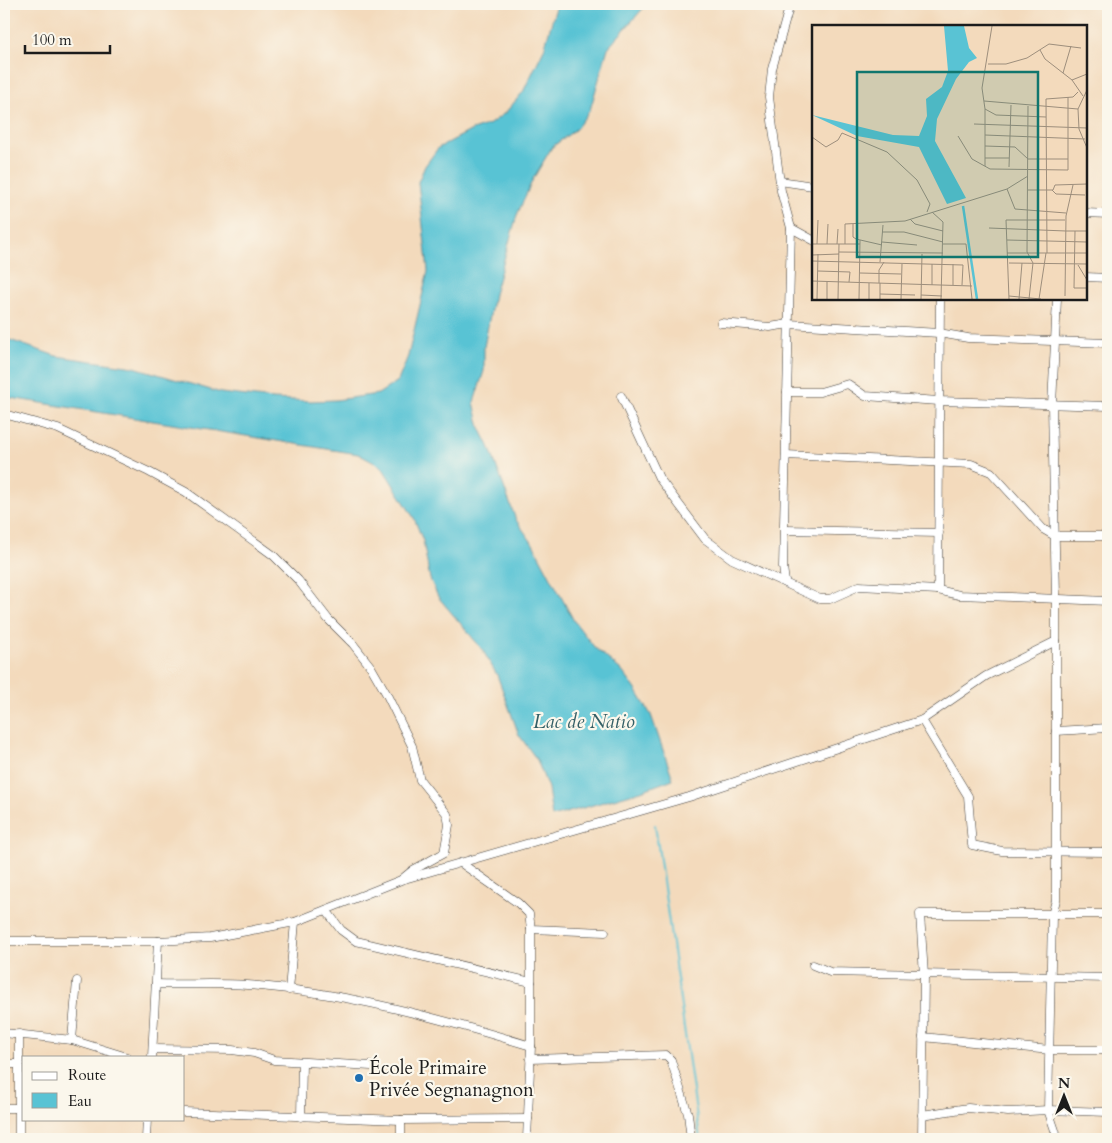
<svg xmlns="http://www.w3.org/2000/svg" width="1112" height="1143" font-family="Cardo,serif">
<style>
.water{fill:#59c3d4;stroke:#3a7078}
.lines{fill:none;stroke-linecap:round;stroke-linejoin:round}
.stream{stroke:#59c3d4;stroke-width:2}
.minor-casing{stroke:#3c3834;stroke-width:9}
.minor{stroke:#fff;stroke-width:8}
.poi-dot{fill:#1f6fb2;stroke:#fbf7ec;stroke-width:2}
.labels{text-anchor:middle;stroke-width:4.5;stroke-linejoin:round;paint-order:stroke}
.poi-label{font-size:19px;fill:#1c1c1c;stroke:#fbf7ec;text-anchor:start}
.water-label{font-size:20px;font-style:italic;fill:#345f66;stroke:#fbf7ec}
.inset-river{fill:none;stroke:#59c3d4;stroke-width:2.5}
.inset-road{fill:none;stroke:#9d8e7c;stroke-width:1}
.view{fill:#0f766e;fill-opacity:0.15;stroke:#0f766e;stroke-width:2.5}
.inset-edge{fill:none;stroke:#1c1c1c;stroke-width:2.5}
</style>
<rect width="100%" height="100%" fill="#fbf7ec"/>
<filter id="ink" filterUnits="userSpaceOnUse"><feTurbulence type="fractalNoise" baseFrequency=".02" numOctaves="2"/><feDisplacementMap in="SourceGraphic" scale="10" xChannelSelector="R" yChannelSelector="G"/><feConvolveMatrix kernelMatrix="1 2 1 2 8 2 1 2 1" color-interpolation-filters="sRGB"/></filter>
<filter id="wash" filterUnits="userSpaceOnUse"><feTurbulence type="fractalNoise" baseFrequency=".0096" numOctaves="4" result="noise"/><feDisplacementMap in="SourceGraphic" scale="20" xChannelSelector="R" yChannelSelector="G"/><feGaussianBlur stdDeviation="1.12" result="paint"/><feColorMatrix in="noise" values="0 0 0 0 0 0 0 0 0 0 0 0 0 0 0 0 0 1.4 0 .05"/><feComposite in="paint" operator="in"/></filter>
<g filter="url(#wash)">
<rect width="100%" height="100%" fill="#f3dabc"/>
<polygon class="water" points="557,4 647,4 608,48 590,110 576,129 552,147 533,179 517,215 494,294 484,347 484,371 474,402 480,428 489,446 516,520 533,544 574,621 595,648 621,670 635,688 651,715 673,779 641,791 552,817 548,788 537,760 519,735 497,675 482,649 438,597 430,579 423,541 414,518 382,467 358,454 4,397 4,338 56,356 134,367 221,393 273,399 311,401 336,400 378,394 398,381 408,356 428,271 418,182 425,166 438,148 472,130 490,124 506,112 523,92 544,49"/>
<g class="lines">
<polyline class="stream" points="655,825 700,1139"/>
</g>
</g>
<g filter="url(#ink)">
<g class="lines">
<g class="minor-casing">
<g id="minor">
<polyline points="780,181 813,186"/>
<polyline points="1086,213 1108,214"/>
<polyline points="791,228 813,240"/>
<polyline points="1086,277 1108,278"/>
<polyline points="1057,299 1052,405 1056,597 1056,900 1052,915 1048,1110 1058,1139"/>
<polyline points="721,323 770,327 789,324 939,333 968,338 1108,343"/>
<polyline points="787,392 820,392 848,384 865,396 939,401 1108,406"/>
<polyline points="621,396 659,478 705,539 732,559 820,599 830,599 859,586 938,590 959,595 1108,601"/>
<polyline points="4,414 58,429 149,472 186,492 273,555 298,580 328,619 353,644 371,667 386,693 412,746 420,780 447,814 449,825 444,853 413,870 402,879"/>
<polyline points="786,455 971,464 991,472 1043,529 1055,536 1108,536"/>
<polyline points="785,530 939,533"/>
<polyline points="785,582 783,567 791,228 781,191 769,97 772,69 790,4"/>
<polyline points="938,590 940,299"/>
<polyline points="922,720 968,796 972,845 1002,851 1108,852"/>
<polyline points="1056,731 1108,728"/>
<polyline points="461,863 518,903 529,914 531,929 531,1046 527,1139"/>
<polyline points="326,910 341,930 356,941 531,982"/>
<polyline points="531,929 605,932"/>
<polyline points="4,941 158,941 210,938 295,922 401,880 689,797 922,720 986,676 1056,641"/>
<polyline points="813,965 830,972 1108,978"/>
<path d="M156 984C186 985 217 983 247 985 344 992 439 1018 531 1046"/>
<polyline points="289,990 295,922"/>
<polyline points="4,1033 72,1040 127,1057"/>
<polyline points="923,1037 1050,1050 1108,1050"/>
<polyline points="72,1040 77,981"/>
<polyline points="153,1049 232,1050 254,1053 274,1060 371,1066"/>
<polyline points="152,1057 158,941"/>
<polyline points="530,1059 666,1055 671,1060 688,1114 691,1139"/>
<polyline points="4,1064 20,1064"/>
<polyline points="4,1108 22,1108"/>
<polyline points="184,1112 401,1120 528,1119"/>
<polyline points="922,1115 968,1108 1008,1112 1048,1110 1108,1112"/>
<polyline points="301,1117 302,1063"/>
<polyline points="19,1139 19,1034"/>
<polyline points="146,1139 147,1119"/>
<polyline points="401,1139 401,1120"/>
<polyline points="922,1139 924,975 920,914 1108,914"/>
</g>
</g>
<use href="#minor" class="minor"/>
</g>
</g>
<circle class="poi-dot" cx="359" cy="1078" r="5"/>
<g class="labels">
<g class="poi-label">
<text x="369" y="1074">École Primaire<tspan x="369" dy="22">Privée Segnanagnon</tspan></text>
</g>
<g class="water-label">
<text x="584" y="728">Lac de Natio</text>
</g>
</g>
<g transform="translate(812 25)">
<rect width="275" height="275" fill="#f3dabc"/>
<path d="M132 1H152L157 23 165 33 157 37 144 54 125 94 123 116 154 173 135 179 107 122 45 111 0 90 81 110 107 111 115 91 114 74 130 62 136 46Z" fill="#59c3d4"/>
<path class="inset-river" d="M151 181 165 274"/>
<path class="inset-road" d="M228 25 233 34 260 55 275 49M176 39H194L215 33 237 19 269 23M251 48 259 21M260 55 271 71M275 65 266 84 267 104 275 123M172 76 266 84M216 81 215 227 221 238 217 274M173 84 184 90 234 92M162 99 275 103M173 110 273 114M146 111 160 134 178 144 256 145V72M0 112 14 122 26 115 30 108 75 127 105 155 118 179 115 187M173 121 203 122 216 134H256M173 133H197M173 141V84L170 63 180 1M197 142 199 80M195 164 203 184 254 188M216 165H241L243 160 275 159M240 165 244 169 273 170M120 187 131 197 129 274M98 194 103 199 131 206M41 199V212L44 214 70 220M177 203 254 206M254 206H275M263 206 262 263H275M70 207H92L131 217M195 215 275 217M70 217 105 220M0 219H48M5 219 6 195M15 219 16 199M25 219 26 204M33 219V199L93 196 195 164 216 151M131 219H154L160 274M27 227 131 228M195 228H275M235 228 234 74 261 72 266 67M0 230 27 229M0 236 151 240 150 260M68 237 71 200M197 238 275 239M266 240 275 255M6 246 38 247 37 257M48 248 89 249M0 256 160 261M57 258V274M67 258V245L72 237M120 260V239M141 260V239M68 269 103 270M109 270 130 271M197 271 229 274M253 271 254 191 261 160M5 274 6 229M15 274V257M26 274 27 219M47 274 48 215M68 274V258M89 274 90 239M109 274 110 229M197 274 194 195H253M207 274 210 238M227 274 234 228"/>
<path class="view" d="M45 47H226V232H45Z"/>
<rect width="275" height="275" class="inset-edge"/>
</g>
<rect width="1112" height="1143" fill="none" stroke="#fbf7ec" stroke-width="20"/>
<rect x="22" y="1056" width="162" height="65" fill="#fbf7ec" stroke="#a29f99"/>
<rect x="32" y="1072" width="25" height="8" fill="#ffffff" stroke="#a29f99"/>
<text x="68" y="1080" font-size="15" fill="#1c1c1c">Route</text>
<rect x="32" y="1093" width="25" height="15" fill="#59c3d4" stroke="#a29f99"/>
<text x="68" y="1106" font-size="15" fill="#1c1c1c">Eau</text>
<g transform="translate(1064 1096)" stroke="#fbf7ec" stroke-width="4" paint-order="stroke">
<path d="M0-4L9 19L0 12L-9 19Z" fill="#1c1c1c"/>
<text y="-8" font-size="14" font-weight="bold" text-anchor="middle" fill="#1c1c1c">N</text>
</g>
<path d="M25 45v8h85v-8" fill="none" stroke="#1c1c1c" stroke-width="2.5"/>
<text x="32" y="45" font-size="15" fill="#1c1c1c" stroke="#fbf7ec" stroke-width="4" paint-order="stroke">100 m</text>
</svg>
